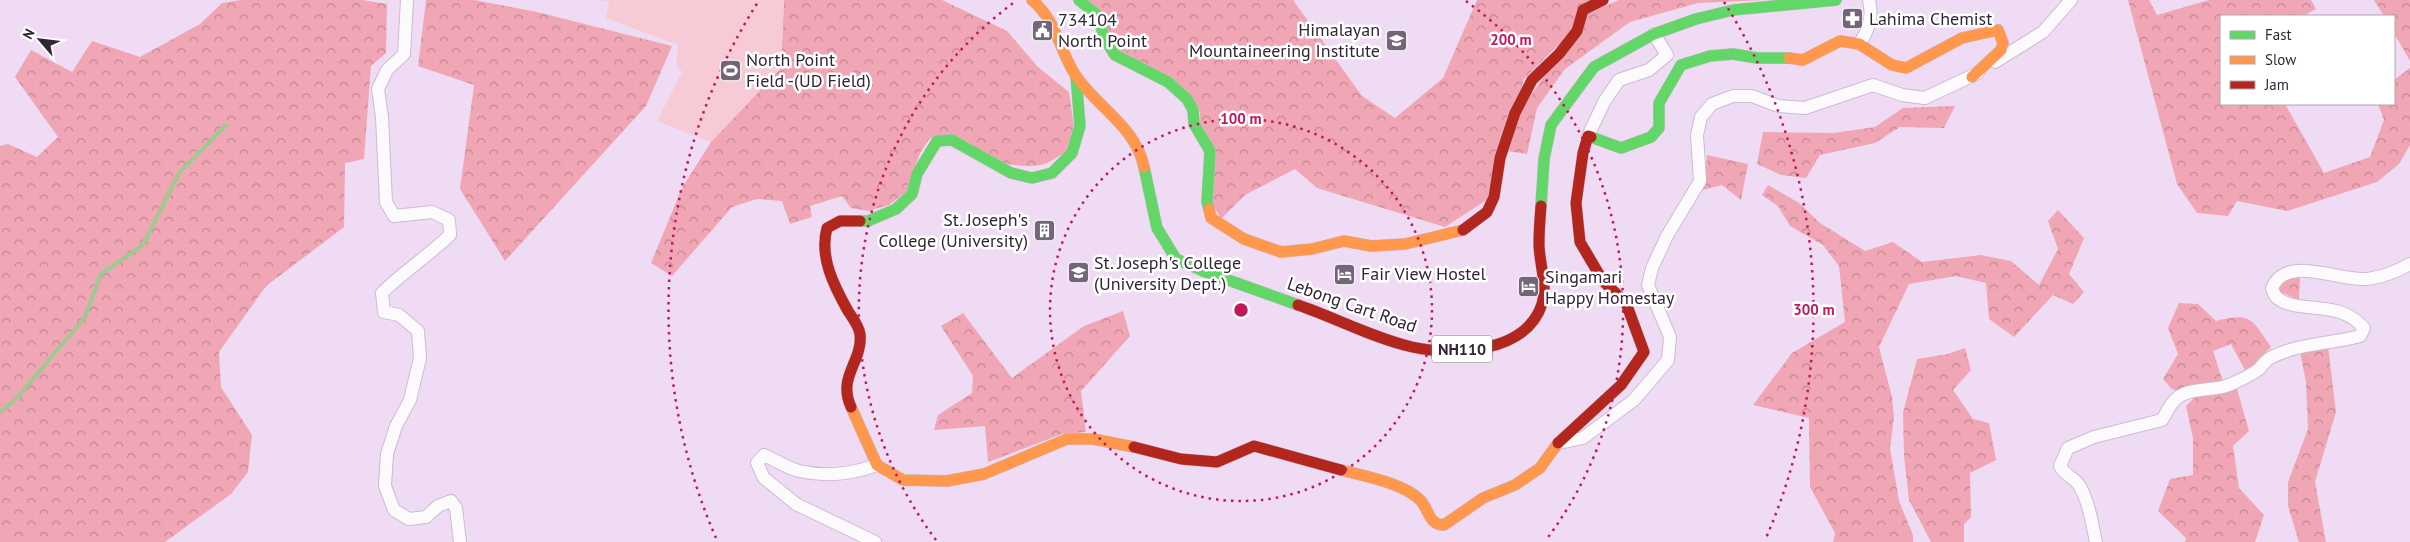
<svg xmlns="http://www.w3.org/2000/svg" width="2410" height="542" viewBox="0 0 2410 542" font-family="'PT Sans',sans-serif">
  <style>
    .forest { fill: url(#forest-crowns) }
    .green { fill: #f6cbd6 }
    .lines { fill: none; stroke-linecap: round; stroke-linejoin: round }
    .stream { stroke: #9eca91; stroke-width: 4 }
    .street-casing { stroke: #cbbccf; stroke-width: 14 }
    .fast-casing { stroke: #cbbccf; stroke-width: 12 }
    .slow-casing { stroke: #cbbccf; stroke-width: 12 }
    .jam-casing { stroke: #cbbccf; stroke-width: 12 }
    .street { stroke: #fdfafd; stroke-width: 12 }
    .fast { stroke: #63d668; stroke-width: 11 }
    .slow { stroke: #ff974d; stroke-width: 11 }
    .jam { stroke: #b3261e; stroke-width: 11 }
    .ring { fill: none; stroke: #c2185b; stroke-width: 2.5; stroke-dasharray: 2.5 5 }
    .labels { text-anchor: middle; stroke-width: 5; stroke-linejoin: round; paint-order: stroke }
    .shield { fill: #fff; stroke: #706672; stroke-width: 1 }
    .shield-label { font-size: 16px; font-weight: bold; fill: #322535 }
    .poi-label { font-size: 18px; fill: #322535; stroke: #fff; text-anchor: start }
    .street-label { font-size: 18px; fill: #322535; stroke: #fff }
    .centre { fill: #c2185b; stroke: #fff; stroke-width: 2.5 }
    .ring-label { font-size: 15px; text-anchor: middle; font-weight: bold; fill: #c2185b; stroke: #fff; stroke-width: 5; stroke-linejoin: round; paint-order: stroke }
  </style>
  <defs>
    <pattern id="forest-crowns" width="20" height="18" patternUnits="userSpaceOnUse" patternTransform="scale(1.25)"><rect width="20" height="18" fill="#f0a6b4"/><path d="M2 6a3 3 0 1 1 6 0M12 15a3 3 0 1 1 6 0" fill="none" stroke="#c38793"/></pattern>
  </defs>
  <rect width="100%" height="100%" fill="#efdcf4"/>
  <path class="forest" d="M241 0H362L387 4 386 53 371 66 364 159 345 163 344 227 266 286 219 352 221 387 252 435 248 472 231 494 165 542H0V146L8 144 37 157 58 137 15 77 31 50 72 72 92 41 140 57 200 24 222 3Z
    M426 0H474L537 12 672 46 646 106 505 261 460 189 474 85 418 66Z
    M784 0H942L1007 31 1038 67 1069 92 1074 126 1067 151C1060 155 1054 160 1047 163 1015 175 961 149 930 138L920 153 906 192 889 205 868 211 851 208 842 196 810 206 812 217 790 224 782 201 757 199 732 207 672 276 651 263 682 188 711 142 781 68Z
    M1086 0H1293L1362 96 1395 118 1443 78 1477 0H1590L1571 32 1524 79 1488 199 1445 227 1317 188 1295 169 1245 195 1221 219 1212 203 1199 124 1200 112 1120 53Z
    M1619 0H1764L1698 3 1630 22 1565 69 1537 108 1527 154 1506 151 1518 114 1587 14Z
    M2128 0H2149L2157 15 2209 0H2311L2316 9 2303 16H2221V104H2285L2324 173 2370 157 2384 120 2378 104H2394V80L2410 68V145L2399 164 2377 182 2287 211 2237 201 2228 216 2197 213 2177 184Z
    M2374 0H2410V61L2394 33V16H2384Z
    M1955 106 1944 128 1900 127 1875 143 1820 155 1806 178 1781 175 1757 164 1763 132 1834 133 1875 127 1903 108Z
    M1707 155 1748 164 1741 200 1722 185 1698 191 1705 179Z
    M1768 185 1799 203 1820 223 1865 251 1893 242 1922 262 1981 255 2011 261 2039 285 2058 249 2048 221 2058 210 2084 238 2069 274 2084 292 2073 304 2053 295 2014 337 1989 319 1986 283 1956 276 1909 284 1879 347 1892 397 1894 418 1890 448 1899 501 1913 535V542H1833L1835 533 1810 487 1809 418 1753 405 1792 353 1845 322 1839 266 1823 245 1790 226 1778 206 1762 195Z
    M2300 277 2299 300 2280 292 2278 284 2288 278Z
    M2179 303 2198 304 2216 321C2251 312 2252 319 2271 347L2246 372 2231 344 2213 351 2223 382 2181 394 2171 388 2163 379 2178 354 2168 328Z
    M1123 311 1130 336 1081 391 1086 432 1062 434 988 462 985 426 934 430 938 415 972 393 973 376 941 326 963 313 1012 378 1084 326Z
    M2328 346 2336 412 2315 482 2326 542H2299L2288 506V482L2308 429 2306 382 2300 352Z
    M1965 348 1971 370 1953 390 1973 419 1989 423 1996 460 1970 473 1971 517 1964 524V542H1931L1909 500 1904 456 1903 413 1917 359 1948 354Z
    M2236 386 2249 431 2233 446 2239 488 2264 515 2255 542H2185L2186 538 2158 511 2170 479 2193 475V438L2186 406 2195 397 2215 395Z"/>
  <path class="green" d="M598 0H784L781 68 711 142 657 121 682 72 676 64 678 45 606 18 609 2Z"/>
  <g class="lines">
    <path class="stream" d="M0 412 16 399 85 317 101 274 143 245 179 173 226 125"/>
    <defs>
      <path id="street" d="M407 0 404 54 387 70 378 89 382 117 386 202 394 216 432 212 449 220 450 235C428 256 403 272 382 293L384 312 399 315 418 331 420 358 410 400 396 426 387 454 385 486 394 510 409 519 426 517 438 506 451 501 456 508 460 542
        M1859 44C1869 30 1873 17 1869 0
        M1995 62 2043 32 2071 0
        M1588 136 1604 102 1619 80 1649 70 1667 55 1654 34
        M1559 443 1583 438 1634 400 1668 360 1670 337 1648 285 1652 268 1667 236 1700 181 1697 135 1701 117 1712 104 1733 96H1752L1778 106 1805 108 1873 85 1902 95 1925 98 1978 73
        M875 542 796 504 764 478 757 463 764 455C775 460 787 468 799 471 825 477 852 474 877 465
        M2096 542C2092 524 2089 501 2079 485 2074 477 2064 475 2060 466L2068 448 2094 437 2162 420C2166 414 2169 406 2174 401 2187 386 2212 392 2229 385 2238 381 2252 375 2259 369 2263 365 2266 360 2270 358 2298 343 2331 344 2360 336L2364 328C2338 298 2299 315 2277 298 2275 296 2273 291 2272 288 2286 254 2338 281 2365 279 2380 278 2398 271 2410 264"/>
      <path id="fast" d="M1079 0 1097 15 1105 39 1115 55 1168 82 1187 99 1193 110 1194 124 1210 151 1207 202 1209 209
        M1591 137 1621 148 1651 137 1659 128V103L1681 65 1710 56 1733 54 1757 58H1789
        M1144 167 1157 228 1176 259 1203 271 1298 305
        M1541 206 1544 159 1551 125 1594 67 1654 34 1696 19 1733 10 1836 0
        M860 221H868L896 209 912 194 917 174 937 141 952 140 1011 173 1032 178 1052 173 1072 153 1080 126 1076 76"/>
      <path id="slow" d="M1032 0C1057 21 1059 50 1076 76 1098 108 1136 127 1144 167
        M1789 58 1803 60 1840 41 1859 44 1892 65 1906 68 1962 38 1998 30 2003 43 2001 50 1972 77
        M1209 209 1211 218 1244 239 1281 252 1312 249 1344 241 1371 246 1405 244 1463 230
        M851 407 877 465 903 480 947 481 984 474 1067 439H1093L1134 447
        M1341 470C1363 476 1405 483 1421 501 1429 510 1429 525 1444 525L1483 498 1515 485 1540 468 1558 443"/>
      <path id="jam" d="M1463 230 1487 212 1494 197 1500 158 1515 113 1532 80 1559 54 1577 31 1583 10 1603 0
        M1298 305C1336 318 1373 338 1412 347 1454 356 1526 353 1542 304 1548 285 1539 263 1539 244 1539 231 1540 218 1541 206
        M851 407C837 376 863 362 860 334 859 326 852 317 848 311 834 286 819 257 827 228L840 221H860
        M1558 443 1621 385 1644 352 1626 303 1603 281 1580 242 1576 203 1583 153 1588 136 1591 137
        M1134 447 1181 459 1217 462 1254 446 1341 470"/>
    </defs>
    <use href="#street" class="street-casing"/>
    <use href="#fast" class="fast-casing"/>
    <use href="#slow" class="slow-casing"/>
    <use href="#jam" class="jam-casing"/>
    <use href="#street" class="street"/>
    <use href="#fast" class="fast"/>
    <use href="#slow" class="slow"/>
    <use href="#jam" class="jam"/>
  </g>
  <g class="ring">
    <circle cx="1241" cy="310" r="191"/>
    <path d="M936 540A382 382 0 0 1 1016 1M1466 1A382 382 0 0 1 1546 540"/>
    <path d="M716 538A573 573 0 0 1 758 2M1724 2A573 573 0 0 1 1766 538"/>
  </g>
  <defs>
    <symbol id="pharmacy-square" viewBox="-11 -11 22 22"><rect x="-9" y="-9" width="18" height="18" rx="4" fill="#746578" stroke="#fff"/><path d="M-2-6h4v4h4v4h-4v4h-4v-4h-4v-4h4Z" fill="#fff"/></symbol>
    <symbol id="civic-square" viewBox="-11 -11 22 22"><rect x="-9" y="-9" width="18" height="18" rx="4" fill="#746578" stroke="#fff"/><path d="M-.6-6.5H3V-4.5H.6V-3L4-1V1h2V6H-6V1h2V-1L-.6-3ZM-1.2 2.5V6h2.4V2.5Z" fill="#fff"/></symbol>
    <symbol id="university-square" viewBox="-11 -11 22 22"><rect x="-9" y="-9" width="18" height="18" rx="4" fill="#746578" stroke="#fff"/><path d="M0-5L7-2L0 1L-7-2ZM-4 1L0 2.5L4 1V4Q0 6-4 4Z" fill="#fff"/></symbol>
    <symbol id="stadium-square" viewBox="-11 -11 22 22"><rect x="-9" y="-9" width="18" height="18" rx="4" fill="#746578" stroke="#fff"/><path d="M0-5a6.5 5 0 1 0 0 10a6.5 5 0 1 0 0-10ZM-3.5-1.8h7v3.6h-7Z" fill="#fff"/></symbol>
    <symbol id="building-square" viewBox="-11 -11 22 22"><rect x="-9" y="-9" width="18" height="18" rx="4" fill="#746578" stroke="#fff"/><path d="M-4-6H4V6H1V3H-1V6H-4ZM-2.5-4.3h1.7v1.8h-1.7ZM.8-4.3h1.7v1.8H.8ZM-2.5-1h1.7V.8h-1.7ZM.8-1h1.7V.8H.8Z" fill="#fff"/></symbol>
    <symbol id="hotel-square" viewBox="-11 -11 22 22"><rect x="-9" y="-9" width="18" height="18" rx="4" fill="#746578" stroke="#fff"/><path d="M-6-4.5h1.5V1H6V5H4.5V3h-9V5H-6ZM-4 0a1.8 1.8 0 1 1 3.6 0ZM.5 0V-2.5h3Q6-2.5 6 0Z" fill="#fff"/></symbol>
  </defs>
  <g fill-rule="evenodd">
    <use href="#pharmacy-square" x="1840" y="6" width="25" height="25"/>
    <use href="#civic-square" x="1030" y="18" width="25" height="25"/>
    <use href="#university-square" x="1384" y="28" width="25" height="25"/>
    <use href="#stadium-square" x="718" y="58" width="25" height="25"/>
    <use href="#building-square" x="1032" y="218" width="25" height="25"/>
    <use href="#university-square" x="1066" y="260" width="25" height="25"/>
    <use href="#hotel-square" x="1332" y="262" width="25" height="25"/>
    <use href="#hotel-square" x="1516" y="274" width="25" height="25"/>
  </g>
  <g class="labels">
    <rect class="shield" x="1432" y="335.5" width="60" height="27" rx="4"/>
    <g class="shield-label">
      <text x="1462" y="355">NH110</text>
    </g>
    <g class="poi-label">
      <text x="1869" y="25">Lahima Chemist</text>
      <text x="1058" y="26">734104<tspan x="1058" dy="21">North Point</tspan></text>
      <text x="1380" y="36" text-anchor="end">Himalayan<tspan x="1380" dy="21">Mountaineering Institute</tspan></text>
      <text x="746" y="66">North Point<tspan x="746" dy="21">Field -(UD Field)</tspan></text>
      <text x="1028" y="226" text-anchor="end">St. Joseph's<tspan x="1028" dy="21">College (University)</tspan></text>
      <text x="1094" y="269">St. Joseph's College<tspan x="1094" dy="21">(University Dept.)</tspan></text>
      <text x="1361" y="280">Fair View Hostel</text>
      <text x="1545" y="283">Singamari<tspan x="1545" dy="21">Happy Homestay</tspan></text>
    </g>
    <g class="street-label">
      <text transform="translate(1352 305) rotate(19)" y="6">Lebong Cart Road</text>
    </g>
  </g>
  <circle cx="1241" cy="310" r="8" class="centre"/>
  <g class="ring-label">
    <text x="1511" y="45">200 m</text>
    <text x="1241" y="124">100 m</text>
    <text x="1814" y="315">300 m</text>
  </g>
  <rect x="2220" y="15" width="175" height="90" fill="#ffffff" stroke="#ada8ae"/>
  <rect x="2230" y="31" width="25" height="8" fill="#63d668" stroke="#ada8ae"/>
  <text x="2265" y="40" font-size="15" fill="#322535">Fast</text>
  <rect x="2230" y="56" width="25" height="8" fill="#ff974d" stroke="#ada8ae"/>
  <text x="2265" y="65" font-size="15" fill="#322535">Slow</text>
  <rect x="2230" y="81" width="25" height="8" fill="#b3261e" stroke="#ada8ae"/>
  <text x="2265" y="90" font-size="15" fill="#322535">Jam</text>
  <g transform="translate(40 40) rotate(298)" stroke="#ffffff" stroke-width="4" paint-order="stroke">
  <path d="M0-4L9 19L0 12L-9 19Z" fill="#322535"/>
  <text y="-8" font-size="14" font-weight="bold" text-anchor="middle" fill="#322535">N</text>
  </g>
</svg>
